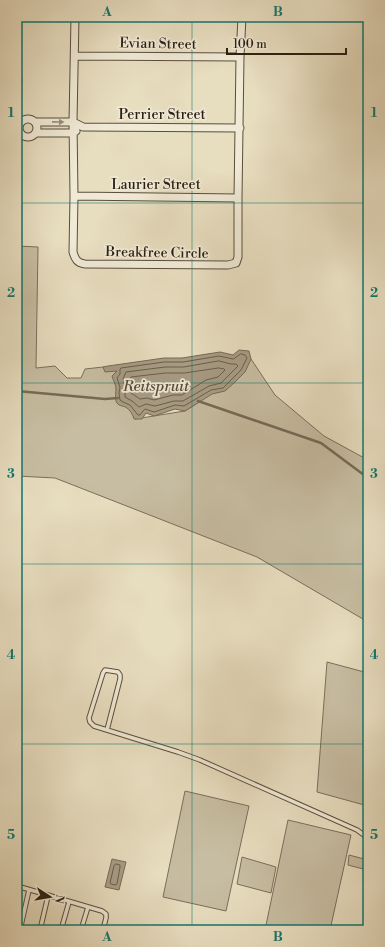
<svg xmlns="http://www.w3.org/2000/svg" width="385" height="947" viewBox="0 0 385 947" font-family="'Libre Bodoni',serif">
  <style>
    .green { fill: #c7bda2; stroke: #7a6e5a }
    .water { fill: #a79c84; stroke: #766a56 }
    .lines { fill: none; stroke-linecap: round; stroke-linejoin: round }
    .shore { stroke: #6a5e4b; stroke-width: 1 }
    .stream { stroke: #766a56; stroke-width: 2.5 }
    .lane-casing { stroke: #5b4e3d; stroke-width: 5.5 }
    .street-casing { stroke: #5b4e3d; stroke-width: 9 }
    .lane { stroke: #efe9d5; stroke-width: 3.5 }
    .street { stroke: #efe9d5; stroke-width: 7 }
    .oneway { fill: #978e7d }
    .grid { fill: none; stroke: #0f766e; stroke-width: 1; stroke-opacity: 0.55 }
    .labels { text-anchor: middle; stroke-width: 3.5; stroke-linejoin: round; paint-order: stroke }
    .street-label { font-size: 14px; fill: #2c1f12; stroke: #efe9d5 }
    .water-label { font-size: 15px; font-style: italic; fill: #574b3a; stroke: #efe9d5 }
    .neatline { fill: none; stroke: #0f766e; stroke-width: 1.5 }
    .grid-label { font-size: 13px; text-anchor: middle; font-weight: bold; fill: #0f766e }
  </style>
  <rect width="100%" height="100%" fill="#e7ddbf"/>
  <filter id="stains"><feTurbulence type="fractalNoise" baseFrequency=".005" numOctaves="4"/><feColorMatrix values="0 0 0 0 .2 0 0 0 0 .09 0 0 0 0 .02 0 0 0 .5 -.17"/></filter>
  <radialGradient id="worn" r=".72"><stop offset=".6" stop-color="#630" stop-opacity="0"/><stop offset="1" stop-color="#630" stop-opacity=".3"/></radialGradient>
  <path class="green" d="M17 246 38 247 36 368 55 366 67 378H81L85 369 103 367 118 371 135 419 185 411 196 404 251 359 275 395 324 436 368 460V622L257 557 55 478 17 476Z
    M327 662 368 673V806L317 792Z
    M185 791 249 806 226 911 163 897Z
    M288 820 351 835 330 930H265Z
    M349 855 368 860 367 870 348 865Z
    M242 857 276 867 271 893 237 884Z"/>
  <path class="water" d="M239 350 249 351 251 359 245 372 235 382 225 391 212 394 185 411 175 409 154 416 146 413 142 419H134C133 415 130 410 127 408 123 405 118 407 116 401 115 397 116 392 116 388 116 385 113 380 112 376L117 371 105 372 103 367 108 366 164 358H182L220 352 233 355Z
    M112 859 126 862 119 890 105 887Z"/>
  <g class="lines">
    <path class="shore" d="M241 354 245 355 247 358 241 370 223 388 211 390 184 406 175 405 154 412 145 409 143 411 140 415H138L130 405 123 402 120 400 119 393 120 387 117 378 120 374V369L121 368 164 362H183L219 356 233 359Z
      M219 361 231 364H236L238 366 221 383 209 386 183 401H174L155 406 146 404 139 407 132 401 125 397V386L123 379 126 372 165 367H183Z
      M219 368 224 369 225 370 218 377 206 380 182 395H173L154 400 147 398 140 399 131 393V385L130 379 131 377 165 373H184Z
      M116 864 120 865V867L117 884 115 885 111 884 110 883 114 866Z"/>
    <path class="stream" d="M17 391 105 399 118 398
      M198 401 321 443 368 478"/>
    <defs>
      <path id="lane" d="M107 730 120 679V675L118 672 105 670 103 673 89 718 90 722 94 726 178 752 200 760 357 830 368 838
        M17 886 102 911 106 914V918L103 930
        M20 930 29 890
        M40 930 48 896
        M61 930 69 902
        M81 930 88 907"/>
      <path id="street" d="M75 17 73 122 74 196 73 252C75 259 77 263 85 264L228 265 236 263 238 257V198L240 57 242 17
        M17 19H20
        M75 56 240 57
        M17 81 18 80
        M19 128a9 9 0 1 1 18 0a9 9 0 1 1-18 0Z
        M36 122H73L83 127 240 128
        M36 133H73L76 131
        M74 196 238 198"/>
    </defs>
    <use href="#lane" class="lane-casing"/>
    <use href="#street" class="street-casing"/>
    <use href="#lane" class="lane"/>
    <use href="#street" class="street"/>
  </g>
  <defs><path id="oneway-solid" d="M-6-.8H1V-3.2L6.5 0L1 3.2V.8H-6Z"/></defs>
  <use class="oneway" href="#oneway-solid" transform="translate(58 122) rotate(1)"/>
  <path class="grid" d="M192 17V930M17 203H368M17 383H368M17 564H368M17 744H368"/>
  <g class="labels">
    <g class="street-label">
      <text transform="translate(158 43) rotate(1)" y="5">Evian Street</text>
      <text x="162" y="119">Perrier Street</text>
      <text x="156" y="189">Laurier Street</text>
      <text transform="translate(157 252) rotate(1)" y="5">Breakfree Circle</text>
    </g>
    <g class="water-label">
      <text x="156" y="391">Reitspruit</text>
    </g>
  </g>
  <rect width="385" height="947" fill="none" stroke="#e7ddbf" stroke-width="44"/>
  <g transform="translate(50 897) rotate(102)" stroke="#efe9d5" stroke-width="3" paint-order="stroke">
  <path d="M0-3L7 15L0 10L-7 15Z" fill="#2c1f12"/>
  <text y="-6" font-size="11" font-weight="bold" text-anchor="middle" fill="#2c1f12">N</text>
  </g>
  <path d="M227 48v6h119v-6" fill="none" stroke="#2c1f12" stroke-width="2"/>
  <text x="233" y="48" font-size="12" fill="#2c1f12" stroke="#efe9d5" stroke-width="3" paint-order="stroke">100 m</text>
  <rect x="22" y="22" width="341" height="903" class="neatline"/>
  <g class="grid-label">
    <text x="107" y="16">A</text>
    <text x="278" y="16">B</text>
    <text x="11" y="117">1</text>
    <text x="374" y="117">1</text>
    <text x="11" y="297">2</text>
    <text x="374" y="297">2</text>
    <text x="11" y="478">3</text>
    <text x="374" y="478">3</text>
    <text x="11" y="659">4</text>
    <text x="374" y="659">4</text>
    <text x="11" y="839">5</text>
    <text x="374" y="839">5</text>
    <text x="107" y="941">A</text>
    <text x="278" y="941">B</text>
  </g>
  <rect width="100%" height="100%" filter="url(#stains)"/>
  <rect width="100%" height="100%" fill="url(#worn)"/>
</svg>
